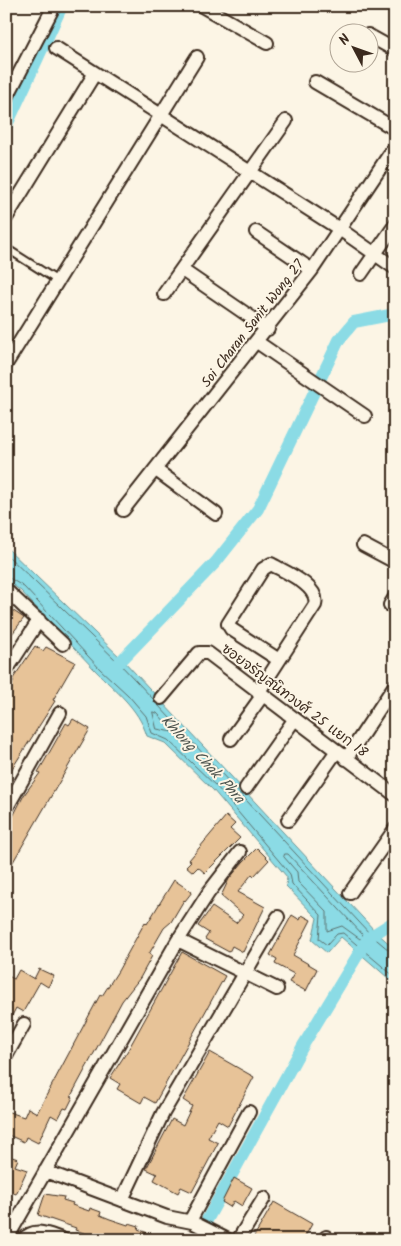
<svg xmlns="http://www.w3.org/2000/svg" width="401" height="1246" viewBox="0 0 401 1246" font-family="Kalam,'Playpen Sans Thai',sans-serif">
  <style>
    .water { fill: #8bdbe5; stroke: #6b9495 }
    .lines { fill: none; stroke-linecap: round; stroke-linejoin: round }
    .shore { stroke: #5b716e; stroke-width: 1 }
    .canal { stroke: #8bdbe5; stroke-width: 12 }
    .building { fill: #e7c398; stroke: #3b2a1e }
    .lane-casing { stroke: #3b2a1e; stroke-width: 10 }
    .street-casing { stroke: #3b2a1e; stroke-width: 16 }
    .lane { stroke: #fcf5e5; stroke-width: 6 }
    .street { stroke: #fcf5e5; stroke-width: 12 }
    .labels { text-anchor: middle; stroke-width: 4; stroke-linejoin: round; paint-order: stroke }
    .street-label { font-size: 14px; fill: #3b2a1e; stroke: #fcf5e5 }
    .water-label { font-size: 15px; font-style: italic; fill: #4f5650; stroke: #fcf5e5 }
  </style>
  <rect width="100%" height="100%" fill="#fcf5e5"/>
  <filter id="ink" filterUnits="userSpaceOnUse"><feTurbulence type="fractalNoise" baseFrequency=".02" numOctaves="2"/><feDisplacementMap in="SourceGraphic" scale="10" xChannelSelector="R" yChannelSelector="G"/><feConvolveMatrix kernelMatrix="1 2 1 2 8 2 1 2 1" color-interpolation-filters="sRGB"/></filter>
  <g filter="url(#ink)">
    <path class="water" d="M6 547 123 660 375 931 395 949V984L341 937 327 953 312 940 317 918 286 886 287 877 213 790 165 743 147 736C138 707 115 691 95 670 70 644 45 617 21 591L6 580Z"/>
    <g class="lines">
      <path class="shore" d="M6 554 119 663 154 700
        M6 576 24 587 100 669 128 695 146 716 152 733 168 740 217 787 290 874 292 884 321 915 319 939 327 945 337 934 343 933 395 977
        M158 705 371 935 390 951 395 952
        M153 712 157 713 172 729V732L157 729Z
        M285 854H288L363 935V938L360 939 342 926 327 931V912L298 882 297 872 284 857Z"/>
      <path class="canal" d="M6 127 62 6
        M116 666 216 562 258 509 339 340 354 322 395 314
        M196 1240 304 1044 368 938 395 921"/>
    </g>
    <path class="building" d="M6 606 24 618 6 642Z
      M35 646 43 651 46 647 75 662 53 700 55 701 6 778V694L14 681 12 680Z
      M73 719 90 729 6 874V830L24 795 40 773 38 772 44 762 66 723 69 725Z
      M226 816 235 824 230 829 240 838 205 873 198 867 193 872 186 866 191 861 189 860Z
      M257 848 269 860 254 876 252 874 238 892 265 907 243 952 232 946 229 952 205 939 209 933 198 926 212 907 236 923 243 915 221 896 229 879 243 862Z
      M174 880 192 892 185 901 184 900 171 922 164 928 149 954 152 956 140 978 122 1001 71 1096 73 1097 67 1109 64 1108 58 1119 51 1115 38 1143 26 1137 24 1142 6 1134V1111L24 1117 28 1108 37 1113 100 995 102 996 118 971 145 922 147 924Z
      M292 915 300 920 302 915 311 920 293 955 317 969 306 991 289 982 294 974 275 964 277 959 270 955Z
      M182 952 225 976 155 1103 144 1097 141 1103 117 1089 120 1084 110 1078 128 1050Z
      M39 969 54 976 48 987 40 982 23 1012 16 1008 6 1027V975L14 979 19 970 34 979Z
      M210 1052 254 1077 228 1126 218 1120 208 1138 218 1143 192 1192 181 1187 178 1193 154 1180 157 1174 146 1169 172 1119 183 1125 192 1106 183 1100Z
      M6 1155 18 1159 15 1166 27 1170 16 1194 6 1190Z
      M234 1178 252 1188 242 1206 234 1201 230 1207 222 1202Z
      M45 1194 64 1197 63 1200 73 1203 72 1205 89 1211 90 1208 101 1212 100 1215 110 1219 128 1225 129 1223 139 1226 138 1229 164 1240H105L75 1230 76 1228 38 1215Z
      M274 1202 312 1224 303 1240H252Z"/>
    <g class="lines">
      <defs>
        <path id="lane" d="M6 248 58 281"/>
        <path id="street" d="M202 6 267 43
          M368 35 395 50
          M56 48 341 230 395 268
          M315 82 395 129
          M6 99 54 6
          M6 218 95 73
          M256 232 312 270
          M182 270 268 329
          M361 274 395 225
          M164 294 286 121
          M257 342 365 416
          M6 364 197 57
          M156 470 216 514
          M123 510 312 270 395 146
          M363 545 395 562
          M6 590 63 644
          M390 605 395 597
          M6 671 39 620
          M258 693 315 605C320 586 285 572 271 564L263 569 228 624 231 629 279 660
          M161 698 199 653H208L395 795
          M231 739 262 696
          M346 759 395 685
          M246 788 294 720
          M6 809 60 713
          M288 820 336 752
          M350 893 395 829
          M178 940 277 989
          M6 1056 24 1024
          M45 1171 167 1217 192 1222 228 1240
          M122 1200 163 1113 278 917
          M190 1221 249 1112
          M6 1240 178 940 209 892 240 852
          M23 1240C35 1226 49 1235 64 1240
          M238 1240 264 1198
          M324 1240 326 1237"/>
      </defs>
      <use href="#lane" class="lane-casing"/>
      <use href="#street" class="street-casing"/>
      <use href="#lane" class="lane"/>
      <use href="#street" class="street"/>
    </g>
  </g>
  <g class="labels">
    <g class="street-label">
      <text transform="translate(252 323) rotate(-52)" y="5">Soi Charan Sanit Wong 27</text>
      <text transform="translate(295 700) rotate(37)" y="5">ซอยจรัญสนิทวงศ์ 25 แยก 18</text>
    </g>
    <g class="water-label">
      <text transform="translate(203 759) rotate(47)" y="5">Khlong Chak Phra</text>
    </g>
  </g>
  <rect width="401" height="1246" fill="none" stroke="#fcf5e5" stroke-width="25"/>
  <rect x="12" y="12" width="376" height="1221" fill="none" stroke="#3b2a1e" stroke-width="2" filter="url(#ink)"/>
  <g transform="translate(354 48) rotate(311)"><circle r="24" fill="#fcf5e5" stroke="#afa495"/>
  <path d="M0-4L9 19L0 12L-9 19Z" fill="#3b2a1e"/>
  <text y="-8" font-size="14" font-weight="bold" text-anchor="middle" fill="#3b2a1e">N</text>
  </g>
</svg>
